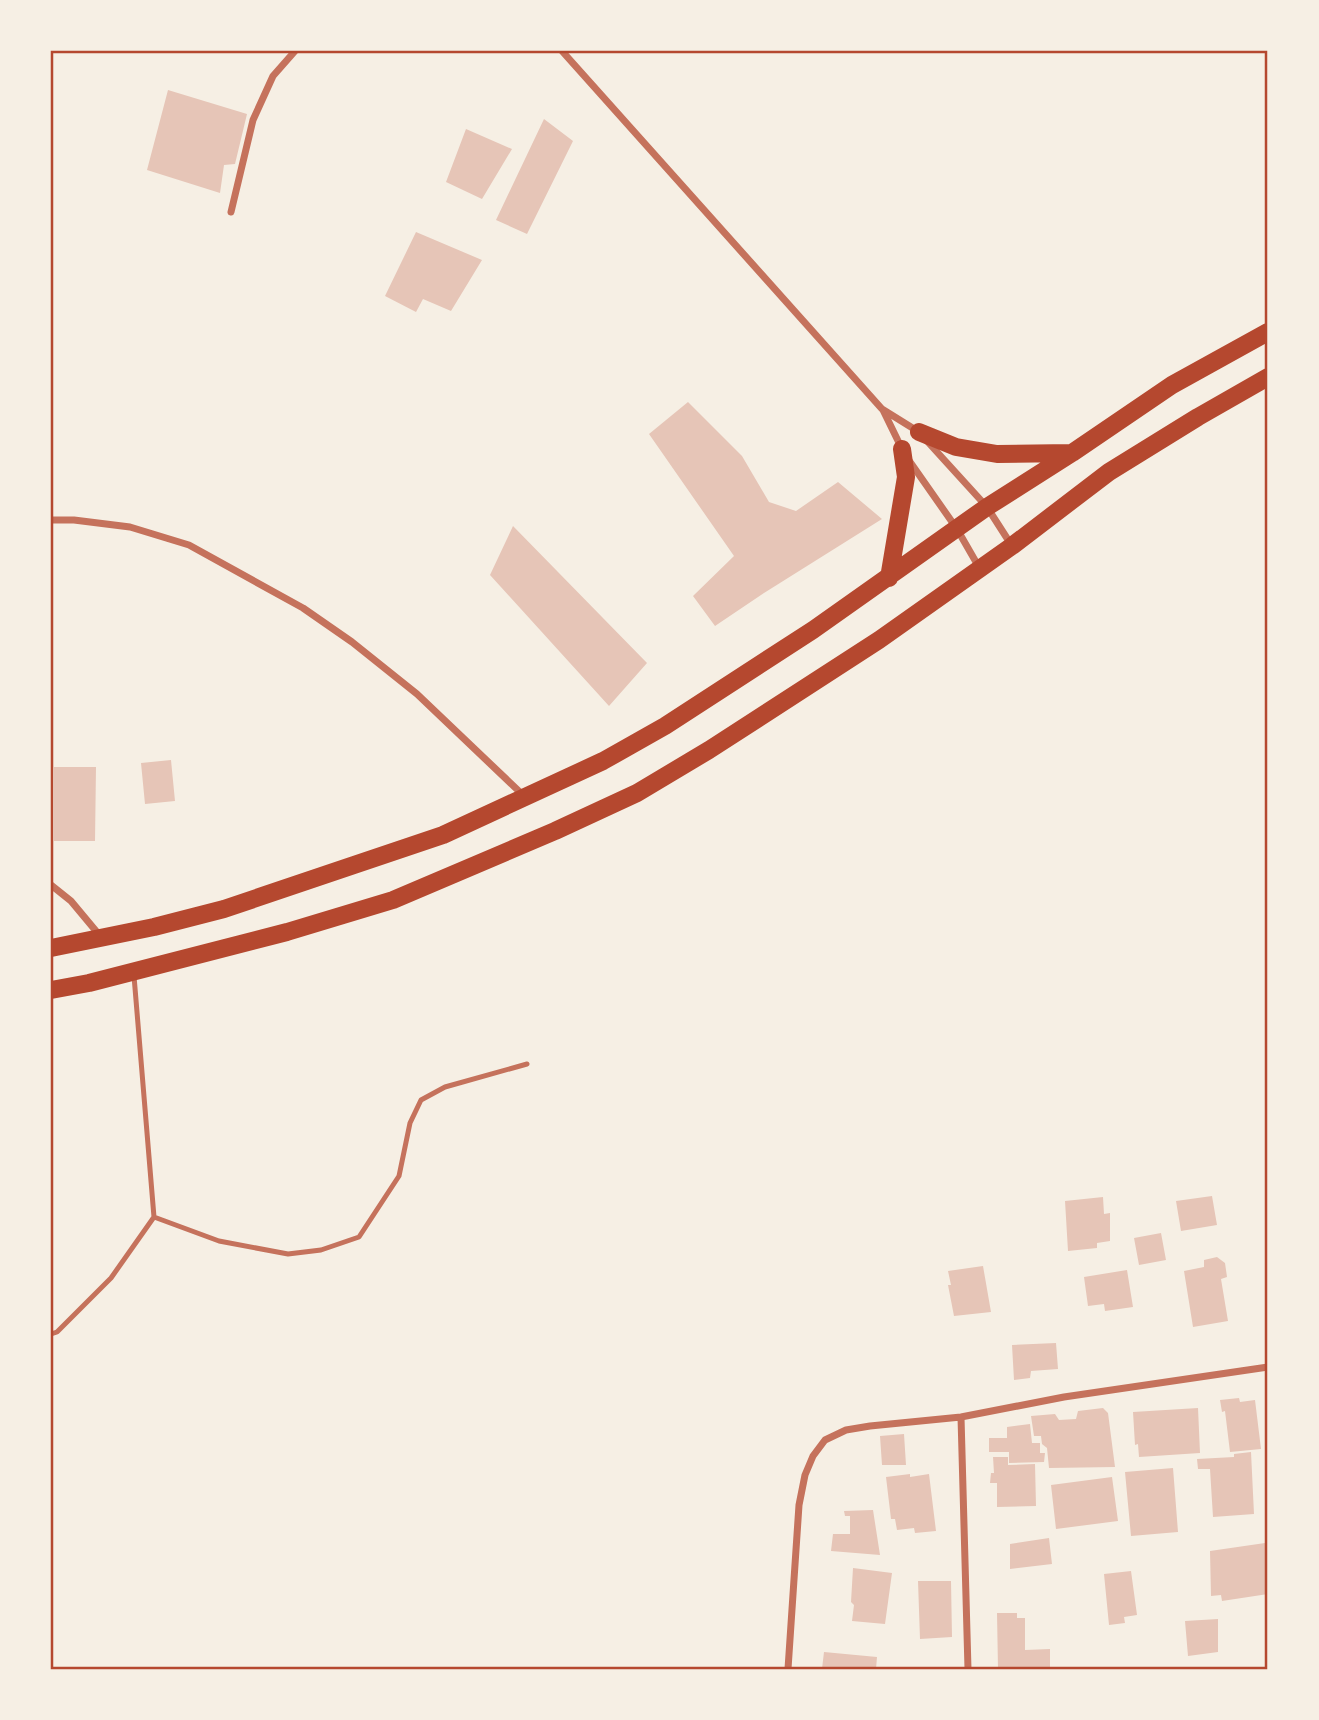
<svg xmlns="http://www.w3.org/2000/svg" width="1319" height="1720" viewBox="0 0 1319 1720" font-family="Figtree,sans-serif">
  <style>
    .building { fill: #e6c5b7 }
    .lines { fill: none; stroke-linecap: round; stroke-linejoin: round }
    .service { stroke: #c5725c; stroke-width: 5 }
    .minor { stroke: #c5725c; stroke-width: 7 }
    .primary { stroke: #b5482f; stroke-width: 18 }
    .neatline { fill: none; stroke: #b5482f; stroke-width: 2.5 }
  </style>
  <rect width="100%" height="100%" fill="#f6efe4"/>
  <path class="building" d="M168 90 247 114 235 164 224 165 220 193 147 170Z
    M544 119 573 141 527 234 496 220Z
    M466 129 512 149 482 199 446 182Z
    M416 232 482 260 451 311 423 299 416 312 385 296Z
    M688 402 742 456 769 502 796 511 838 482 882 519 761 595 715 626 693 596 734 556 649 434Z
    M513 526 647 663 609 706 490 575Z
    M171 760 175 801 145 804 141 763Z
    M54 767H96L95 841H54Z
    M1212 1196 1217 1225 1181 1231 1176 1201Z
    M1103 1197 1104 1214 1110 1213V1241L1097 1243V1248L1068 1251 1065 1201Z
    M1161 1233 1166 1260 1139 1265 1134 1238Z
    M1217 1257 1225 1263 1227 1277 1221 1279 1228 1321 1193 1327 1184 1271 1204 1267V1260Z
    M983 1266 991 1312 954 1316 948 1285H951L948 1271Z
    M1127 1270 1133 1307 1105 1311 1104 1304 1088 1306 1084 1277Z
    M1056 1343 1058 1369 1031 1371 1030 1378 1014 1380 1012 1345Z
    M1239 1398 1240 1402 1255 1400 1261 1449 1230 1452 1225 1411 1222 1412 1220 1400Z
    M1103 1408 1108 1413 1115 1467 1049 1468 1047 1448 1042 1444 1041 1436H1034L1031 1416 1055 1414 1059 1420 1076 1419 1078 1411Z
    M1198 1408 1200 1453 1139 1457 1138 1444 1135 1445 1133 1412Z
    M1030 1424 1032 1443H1040V1453H1045L1044 1462 1009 1463V1452H989V1438H1007V1427Z
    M904 1434 906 1465H882L880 1436Z
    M1251 1452 1254 1514 1213 1517 1210 1469H1198L1197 1459 1234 1457V1454Z
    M993 1457H1008V1465L1035 1464 1036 1506 997 1507V1483H990L991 1473H994Z
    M1173 1468 1178 1532 1131 1536 1125 1472Z
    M910 1474V1477L929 1474 936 1531 915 1533 914 1528 897 1530 895 1519H891L886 1477Z
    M1112 1477 1118 1521 1056 1529 1051 1485Z
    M873 1510 880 1555 831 1551 833 1534H850V1516H845L844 1511Z
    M1049 1538 1052 1564 1010 1569V1544Z
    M1265 1543 1266 1548 1268 1547V1594L1222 1601 1221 1595 1211 1596 1210 1551Z
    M853 1568 892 1573 885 1624 852 1621 854 1605 851 1602Z
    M1131 1571 1137 1615 1124 1617 1125 1623 1109 1625 1104 1574Z
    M918 1581H951L952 1637 920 1639Z
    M997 1613H1017V1618H1025V1650L1050 1649V1669H998Z
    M1218 1619V1652L1188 1656 1185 1621Z
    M824 1652 877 1657 876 1669H822Z"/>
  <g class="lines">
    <path class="service" d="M154 1217 219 1241 288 1254 321 1250 359 1237 399 1176 410 1123 421 1100 445 1087 527 1064
      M51 1334 57 1332 111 1278 154 1217 134 976"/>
    <path class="minor" d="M562 51 882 409 919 432
      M231 212 253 120 273 76 295 51
      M883 410 902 449
      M927 441 987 507 1012 546
      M908 459 957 529 980 569
      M51 520H74L130 527 189 545 303 608 352 642 417 694 524 796
      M51 885 71 901 101 937
      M961 1417 968 1669
      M788 1669 799 1505 805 1475 813 1456 825 1440 846 1430 870 1426 961 1417 1064 1397 1268 1367"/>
    <path class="primary" d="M919 432 956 447 997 454 1072 453
      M889 578 906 477 902 449
      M51 948 154 927 224 909 354 865 443 835 603 761 665 726 813 630 987 507 1072 453 1172 385 1268 332
      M51 990 89 983 287 932 393 900 555 831 637 793 709 750 879 640 1012 546 1109 472 1198 417 1268 377"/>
  </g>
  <rect width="1319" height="1720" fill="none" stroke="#f6efe4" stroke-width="105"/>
  <rect x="52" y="52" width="1214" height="1616" class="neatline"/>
</svg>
